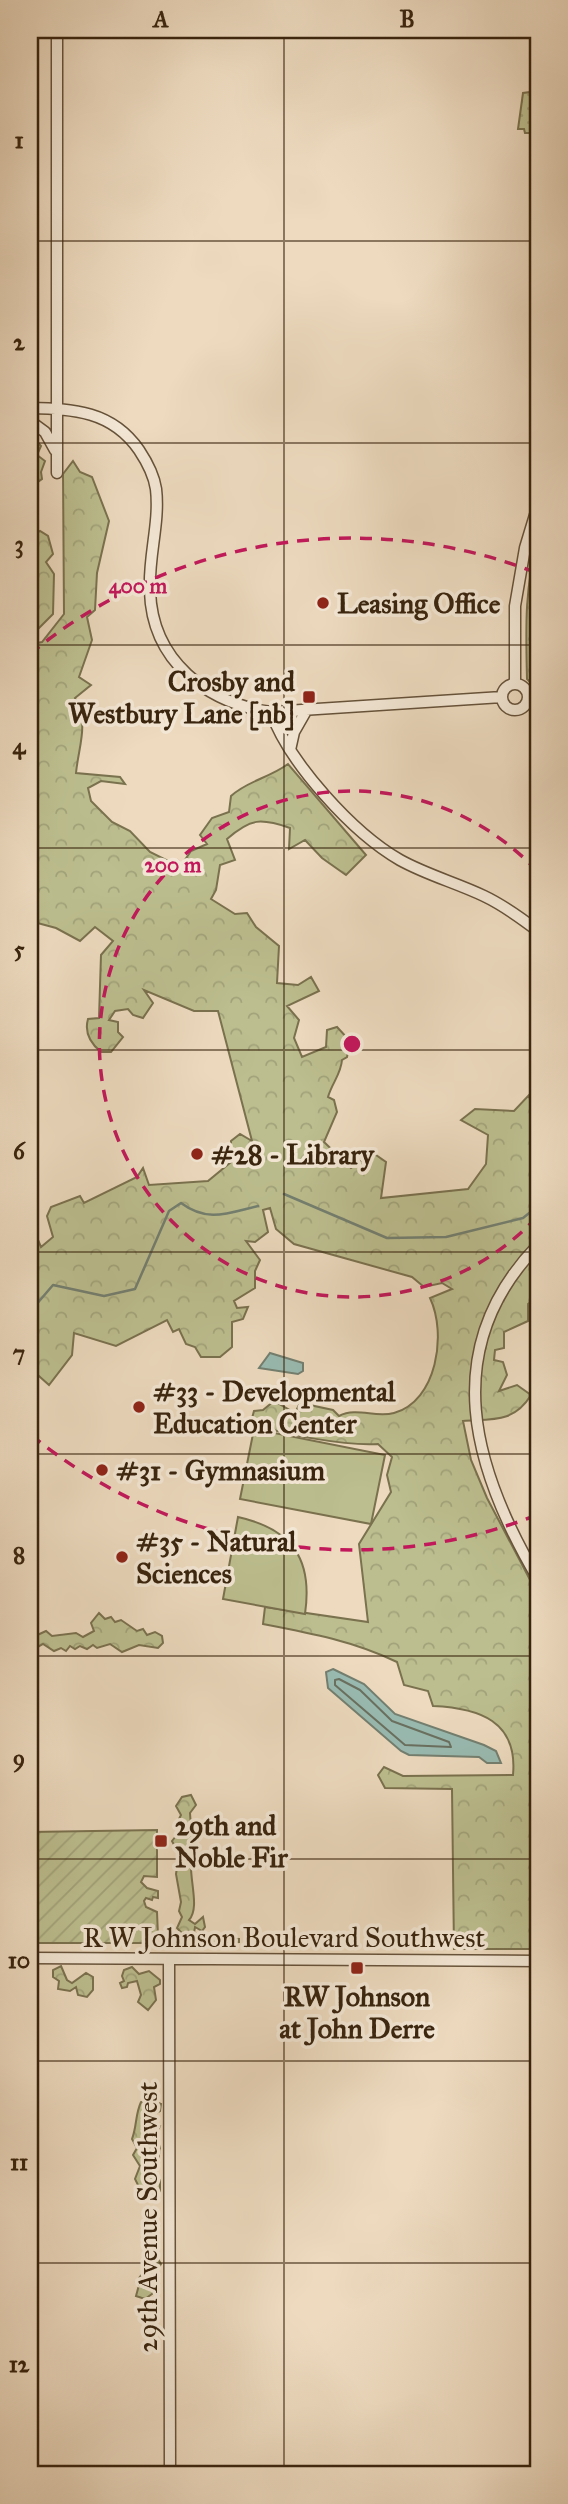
<svg xmlns="http://www.w3.org/2000/svg" width="568" height="2504" viewBox="0 0 568 2504" font-family="'IM FELL Great Primer',serif">
  <style>
    .grass { fill: url(#grass-dots); stroke: #7a714e; stroke-width: 2 }
    .forest { fill: url(#forest-crowns); stroke: #7a714e; stroke-width: 2 }
    .garden { fill: url(#garden-furrows); stroke: #7a714e; stroke-width: 2 }
    .pitch { fill: #bcbe8f; stroke: #7a714e; stroke-width: 2 }
    .water { fill: #99bbb2; stroke: #737f70; stroke-width: 2 }
    .lines { fill: none; stroke-linecap: round; stroke-linejoin: round }
    .shore { stroke: #697060; stroke-width: 2 }
    .stream { stroke: #737f70; stroke-width: 2.5 }
    .tertiary-casing { stroke: #66523a; stroke-width: 13 }
    .tertiary { stroke: #f3e7d5; stroke-width: 10 }
    .grid { fill: none; stroke: #39240e; stroke-width: 2; stroke-opacity: 0.55 }
    .ring { fill: none; stroke: #c2185b; stroke-width: 3.5; stroke-dasharray: 12 9 }
    .poi-dot { fill: #8f2418; stroke: #f3e7d5; stroke-width: 2.5 }
    .labels { text-anchor: middle; stroke-width: 7; stroke-linejoin: round; paint-order: stroke }
    .poi-label { font-size: 28px; font-weight: bold; fill: #39240e; stroke: #f3e7d5; text-anchor: start }
    .street-label { font-size: 28px; fill: #39240e; stroke: #f3e7d5 }
    .centre { fill: #c2185b; stroke: #f3e7d5; stroke-width: 3.5 }
    .ring-label { font-size: 21px; text-anchor: middle; font-weight: bold; fill: #c2185b; stroke: #f3e7d5; stroke-width: 7; stroke-linejoin: round; paint-order: stroke }
    .neatline { fill: none; stroke: #39240e; stroke-width: 2.5 }
    .grid-label { font-size: 23px; text-anchor: middle; font-weight: bold; fill: #39240e }
  </style>
  <defs>
    <pattern id="grass-dots" width="8" height="8" patternUnits="userSpaceOnUse" patternTransform="scale(1.75)"><rect width="8" height="8" fill="#bcbe8f"/><path d="M2 2h.1M6 6h.1" fill="none" stroke="#a2a37a" stroke-width="1.8" stroke-linecap="round"/></pattern>
    <pattern id="forest-crowns" width="20" height="18" patternUnits="userSpaceOnUse" patternTransform="scale(1.75)"><rect width="20" height="18" fill="#bcbe8f"/><path d="M2 6a3 3 0 1 1 6 0M12 15a3 3 0 1 1 6 0" fill="none" stroke="#a2a37a"/></pattern>
    <pattern id="garden-furrows" width="10" height="10" patternUnits="userSpaceOnUse" patternTransform="scale(1.75)"><rect width="10" height="10" fill="#bcbe8f"/><path d="M-1 1l2-2M0 10L10 0M9 11l2-2" fill="none" stroke="#a2a37a"/></pattern>
  </defs>
  <rect width="100%" height="100%" fill="#eddabf"/>
  <filter id="stains"><feTurbulence type="fractalNoise" baseFrequency=".00286" numOctaves="4"/><feColorMatrix values="0 0 0 0 .2 0 0 0 0 .09 0 0 0 0 .02 0 0 0 .5 -.17"/></filter>
  <radialGradient id="worn" r=".72"><stop offset=".6" stop-color="#630" stop-opacity="0"/><stop offset="1" stop-color="#630" stop-opacity=".3"/></radialGradient>
  <path class="grass" d="M538 91V109L533 108 538 116V133H525L524 129H518L523 93Z"/>
  <path class="forest" d="M30 434 41 446 37 455 45 461 41 472 42 479 31 487 30 494Z
    M73 461 80 472 92 477 109 521 97 573 95 610 87 617 92 640 79 677 91 685 75 698C89 727 79 743 76 773L120 777 125 784 101 781 88 788 91 801 112 822 130 831 150 852 180 867 191 851 207 844 200 835 212 818 229 812 231 796C247 781 269 778 288 764L366 855 346 875 322 858 305 840 289 849 290 828C261 818 251 818 227 839L235 860 220 865 216 890 211 899 235 914 247 913 256 927 279 946 277 983 298 985 311 977 319 991 287 1006 299 1020 294 1038 302 1057 326 1047 327 1030 337 1027 350 1041 347 1057 342 1060C341 1074 332 1083 328 1097L334 1100 337 1112 324 1142 351 1168 373 1153 386 1162 381 1198 468 1189 486 1164 488 1135 461 1120 475 1109 514 1111 529 1095 538 1136V1296L528 1304V1321L504 1332V1348L495 1350 494 1360 503 1362 507 1375 499 1391 517 1385 531 1395C514 1423 492 1419 463 1421L471 1460 487 1498 538 1595V1949H454L452 1789 385 1788 378 1775 384 1767 403 1776 513 1775C518 1721 479 1708 433 1706L428 1691 404 1685 397 1662C353 1641 310 1633 263 1624L265 1607 368 1622 359 1544 391 1492 387 1475 392 1457 378 1444C349 1446 279 1435 251 1422L254 1411 263 1410 274 1401 295 1413 300 1403 333 1410 339 1416C357 1407 375 1418 394 1413 437 1401 447 1334 430 1298L452 1289 442 1283 424 1287 412 1277 294 1244 276 1229 270 1208 263 1210 268 1232 255 1242 246 1241 260 1260 255 1271V1288L234 1301 237 1308 248 1307 243 1319 232 1322V1347L220 1357H201L195 1347 186 1344 179 1329 173 1332 167 1320 116 1346 74 1333 72 1355 49 1385 30 1368V1221L41 1247 53 1237 47 1216 51 1207 80 1196 84 1203 137 1177 143 1168 149 1185 208 1181 231 1162V1141L240 1134 252 1141 218 1011H194L144 990 153 1003 143 1018 133 1015 128 1009 115 1011 109 1020 118 1022V1032L123 1037 111 1052H101C90 1043 84 1033 88 1019L99 1018 101 955 113 941 95 927 80 941 56 928 30 921V536L40 531 48 536 53 554 46 562 54 574 53 614 33 634 32 644 42 642 64 614 63 474Z
    M538 542V688H536L527 679C526 633 524 586 538 542Z
    M99 1613 105 1619 111 1617 115 1622 121 1620 137 1631 143 1629 147 1635 155 1632 162 1636 163 1643 158 1648 139 1645 122 1652 110 1644 97 1648 93 1645 87 1649 80 1646 75 1649 70 1646 66 1651 61 1648 54 1651 43 1644 36 1648 30 1644V1635L33 1637 46 1631 52 1636 76 1633 83 1637 94 1631 91 1623Z
    M191 1795 196 1805 190 1813 191 1827 197 1830 199 1839C179 1861 204 1903 189 1920L195 1924 203 1917 205 1927 202 1931 195 1927 194 1933 207 1937 239 1939V1942L221 1943 216 1947C199 1942 190 1943 177 1928L182 1917 179 1911 181 1902 176 1874 179 1854 172 1841 180 1831 176 1825 181 1815 176 1806 182 1797Z
    M61 1966 67 1980 72 1983 86 1973 93 1977V1990L87 1997 78 1995 76 1987 70 1991 58 1989 59 1981 53 1977V1970Z
    M132 1967 139 1974 149 1971 160 1980V1984L154 1987 156 2000 148 2010 138 2002 141 1995 137 1981 128 1983 127 1987 122 1988 120 1983 124 1981 122 1976 124 1970Z
    M150 2100 161 2104 160 2111 152 2115 153 2122 160 2126 155 2136 160 2147 156 2177 160 2180V2191L153 2199 143 2195 135 2179 140 2166 133 2155 137 2148 132 2139C137 2126 135 2115 141 2102Z
    M155 2254 161 2264 152 2278 156 2291 145 2299 136 2296 139 2285 136 2282 146 2269 147 2256Z"/>
  <path class="garden" d="M157 1830V1877L144 1876 141 1882 147 1888 158 1891V1898L153 1897 152 1900 146 1898 144 1901 146 1907 157 1912 158 1936 152 1943H30V1832Z"/>
  <path class="pitch" d="M254 1429 385 1455 371 1524 240 1499Z
    M238 1517C292 1529 313 1559 305 1614L223 1599Z"/>
  <path class="water" d="M270 1353 303 1363V1371L298 1374 259 1368Z
    M333 1669 364 1684 395 1714 484 1745 496 1751 501 1763H487L479 1757 409 1755 401 1751 328 1688 326 1672Z"/>
  <g class="lines">
    <path class="shore" d="M339 1679 360 1690 392 1721 449 1742 451 1747 405 1745 335 1685V1680Z"/>
    <path class="stream" d="M284 1194 387 1238 446 1237 523 1218 538 1206
      M30 1305 35 1306 53 1285 104 1296 135 1289 169 1211 181 1203C208 1223 228 1213 258 1206"/>
    <defs>
      <path id="tertiary" d="M30 408C74 409 112 411 139 450 147 462 154 475 156 489 160 523 148 557 150 591 152 661 207 703 271 712L502 697
        M30 421 45 432 55 450
        M57 473V30
        M502 697a13 13 0 1 1 26 0a13 13 0 1 1-26 0Z
        M515 684V606L525 548 538 505
        M271 712C289 763 353 833 400 860 427 875 457 883 484 896 503 905 521 918 538 931
        M290 750 294 732 306 711
        M538 1245C437 1349 473 1469 538 1579
        M30 1958 538 1961
        M169 1959 170 2474"/>
    </defs>
    <use href="#tertiary" class="tertiary-casing"/>
    <use href="#tertiary" class="tertiary"/>
  </g>
  <path class="grid" d="M284 30V2474M30 241H538M30 443H538M30 645H538M30 848H538M30 1050H538M30 1252H538M30 1454H538M30 1656H538M30 1859H538M30 2061H538M30 2263H538"/>
  <g class="ring">
    <path d="M537 1217A253 253 0 1 1 537 871"/>
    <path d="M537 1515A506 506 0 0 1 30 1434M30 654A506 506 0 0 1 537 573"/>
  </g>
  <g class="poi-dot">
    <circle cx="323" cy="603" r="7"/>
    <rect x="302" y="690" width="14" height="14" rx="3.5"/>
    <circle cx="197" cy="1154" r="7"/>
    <circle cx="139" cy="1407" r="7"/>
    <circle cx="102" cy="1470" r="7"/>
    <circle cx="122" cy="1557" r="7"/>
    <rect x="154" y="1834" width="14" height="14" rx="3.5"/>
    <rect x="350" y="1961" width="14" height="14" rx="3.5"/>
  </g>
  <g class="labels">
    <g class="poi-label">
      <text x="337" y="613">Leasing Office</text>
      <text x="295" y="691" text-anchor="end">Crosby and<tspan x="295" dy="32">Westbury Lane [nb]</tspan></text>
      <text x="211" y="1164">#28 - Library</text>
      <text x="153" y="1401">#33 - Developmental<tspan x="153" dy="32">Education Center</tspan></text>
      <text x="116" y="1480">#31 - Gymnasium</text>
      <text x="136" y="1551">#35 - Natural<tspan x="136" dy="32">Sciences</tspan></text>
      <text x="175" y="1835">29th and<tspan x="175" dy="32">Noble Fir</tspan></text>
      <text x="357" y="2006" text-anchor="middle">RW Johnson<tspan x="357" dy="32">at John Derre</tspan></text>
    </g>
    <g class="street-label">
      <text x="284" y="1947">R W Johnson Boulevard Southwest</text>
      <text transform="translate(147 2217) rotate(-90)" y="10">29th Avenue Southwest</text>
    </g>
  </g>
  <circle cx="352" cy="1044" r="10" class="centre"/>
  <g class="ring-label">
    <text x="138" y="593">400 m</text>
    <text x="173" y="872">200 m</text>
  </g>
  <rect width="568" height="2504" fill="none" stroke="#eddabf" stroke-width="77"/>
  <rect x="38" y="38" width="492" height="2428" class="neatline"/>
  <g class="grid-label">
    <text x="161" y="27">A</text>
    <text x="407" y="27">B</text>
    <text x="19" y="148">1</text>
    <text x="19" y="350">2</text>
    <text x="19" y="552">3</text>
    <text x="19" y="754">4</text>
    <text x="19" y="957">5</text>
    <text x="19" y="1159">6</text>
    <text x="19" y="1361">7</text>
    <text x="19" y="1563">8</text>
    <text x="19" y="1766">9</text>
    <text x="19" y="1968">10</text>
    <text x="19" y="2170">11</text>
    <text x="19" y="2372">12</text>
  </g>
  <rect width="100%" height="100%" filter="url(#stains)"/>
  <rect width="100%" height="100%" fill="url(#worn)"/>
</svg>
